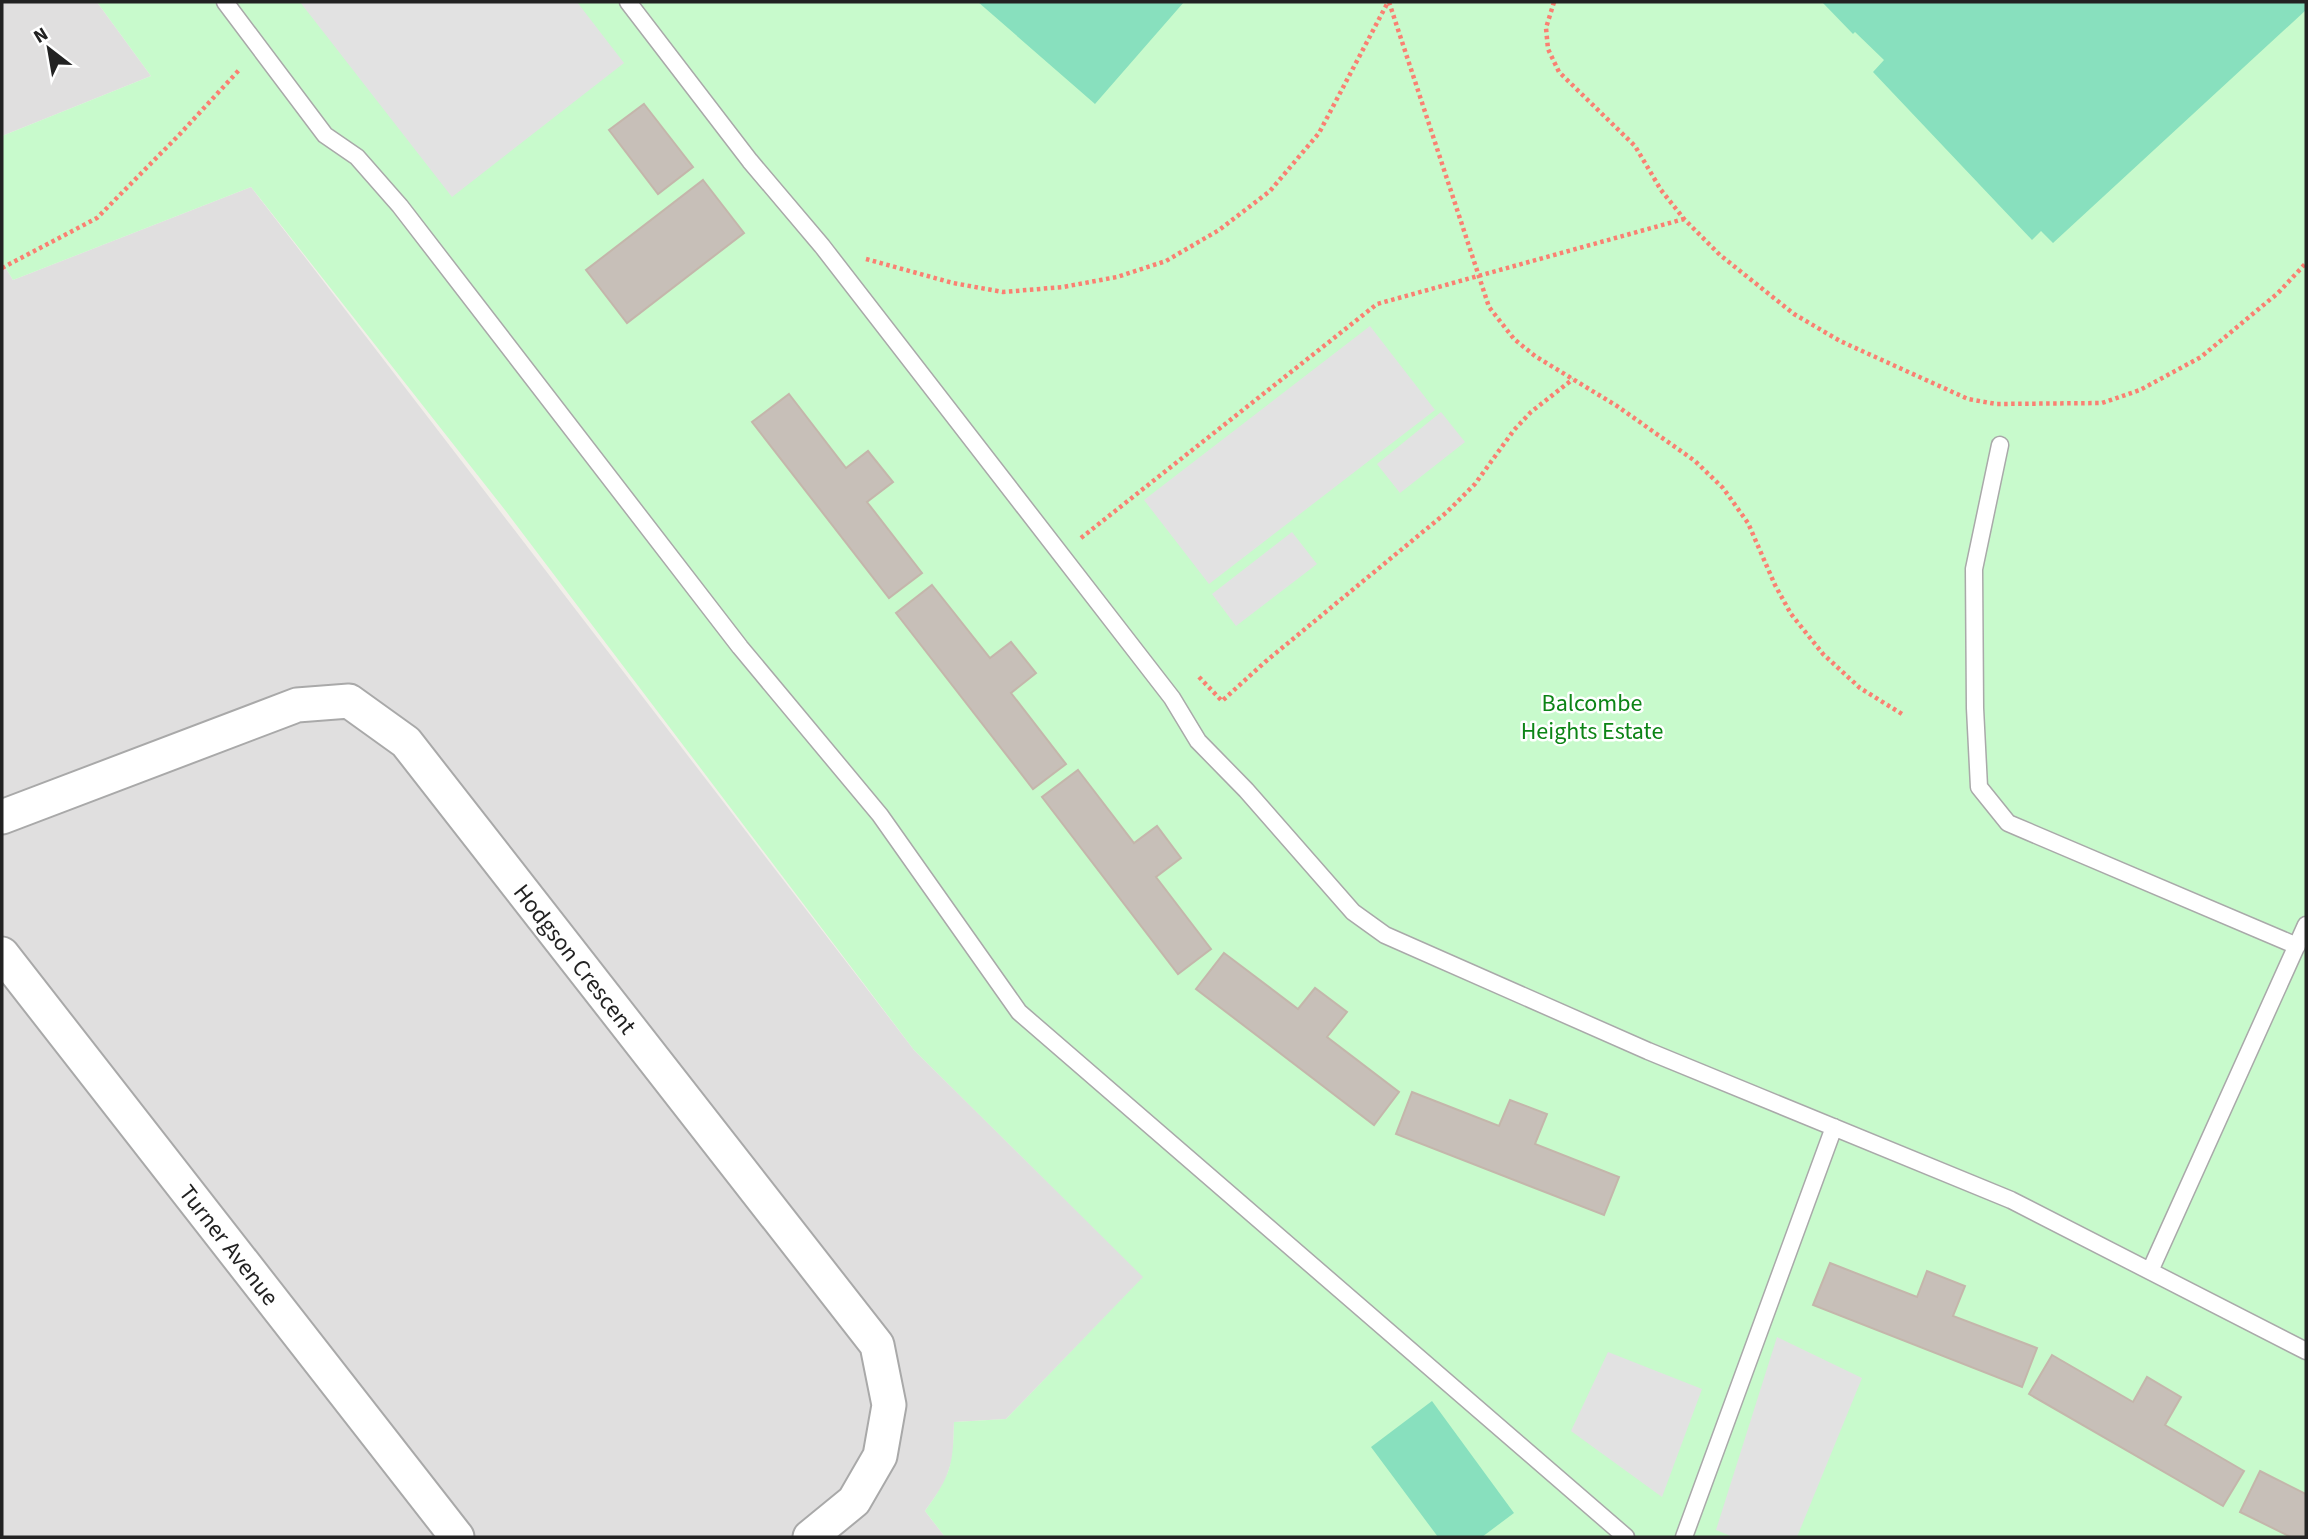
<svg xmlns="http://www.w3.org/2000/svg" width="2308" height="1539" viewBox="0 0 2308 1539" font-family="'Source Sans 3',sans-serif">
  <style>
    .residential { fill: #e0dfdf }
    .park { fill: #c8facc }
    .pitch { fill: #88e0be }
    .parking { fill: #e2e2e2 }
    .building { fill: #c7bfb8; stroke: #c4b6ab; stroke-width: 2 }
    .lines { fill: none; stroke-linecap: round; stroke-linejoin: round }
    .service-casing { stroke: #a9a9a9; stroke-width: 19 }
    .minor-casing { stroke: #a9a9a9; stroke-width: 37 }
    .path { stroke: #fa8072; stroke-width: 4.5; stroke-dasharray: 3.5 3.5; stroke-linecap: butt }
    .service { stroke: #fff; stroke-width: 16 }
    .minor { stroke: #fff; stroke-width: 33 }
    .labels { text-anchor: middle; stroke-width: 5; stroke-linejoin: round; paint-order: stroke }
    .park-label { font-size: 24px; fill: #0c8416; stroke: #fff }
    .street-label { font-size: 24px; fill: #222; stroke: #fff }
  </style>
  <rect width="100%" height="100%" fill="#f2efe9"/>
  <path class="residential" d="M2 2H97L151 76 2 136Z
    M251 187 914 1050 1144 1277 1006 1419 954 1422 953 1457 944 1484 925 1511 945 1537H2V262L13 280Z"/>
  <path class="park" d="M97 2H2306V1537H945L925 1511C951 1475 953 1466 954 1422L1006 1419 1143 1277 914 1050 505 510 251 187 13 280 2 262V136L151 76Z"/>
  <path class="pitch" d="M978 2H1184L1095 104Z
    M1822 2H2306V10L2053 243 2041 231 2032 240 1873 72 1884 60 1855 32 1853 34Z
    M1432 1401 1514 1513 1482 1537H1438L1371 1447Z"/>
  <path class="parking" d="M300 2H577L624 63 452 197Z
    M1370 326 1435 410 1209 584 1144 500Z
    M1441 412 1465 442 1400 493 1377 464Z
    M1292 532 1317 564 1236 626 1212 594Z
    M1777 1337 1862 1378 1797 1537H1733L1716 1530Z
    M1608 1352 1702 1389 1662 1497 1571 1431Z"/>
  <path class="building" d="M644 104 693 167 658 194 609 130Z
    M703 180 744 233 627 323 586 270Z
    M789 394 846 468 868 451 893 482 867 502 922 573 889 598 752 422Z
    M932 585 990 658 1011 642 1036 673 1011 693 1066 764 1033 789 896 613Z
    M1078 770 1134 843 1157 826 1181 858 1156 877 1211 949 1178 974 1042 797Z
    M1224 953 1298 1009 1315 988 1347 1012 1327 1037 1399 1092 1374 1125 1196 989Z
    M1412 1092 1499 1126 1510 1100 1547 1114 1535 1144 1619 1177 1604 1215 1396 1134Z
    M1830 1263 1917 1297 1927 1271 1965 1286 1953 1316 2037 1348 2022 1387 1813 1305Z
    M2052 1355 2133 1402 2147 1377 2181 1397 2165 1425 2244 1471 2223 1506 2029 1394Z
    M2260 1471 2306 1494V1537H2291L2240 1512Z"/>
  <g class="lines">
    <defs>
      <path id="service" d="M225 2 325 135 357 157 400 206 740 647 880 815 1019 1012 1626 1537
        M628 2 750 161 822 246 1172 698 1198 741 1246 790 1353 912 1385 935 1648 1051 2011 1200 2306 1351
        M2000 445 1974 569 1975 708 1979 787 2008 823 2297 946
        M2150 1271 2306 925
        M1684 1537 1834 1127"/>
      <path id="minor" d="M2 817 297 705 349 701 406 742 877 1345 889 1405 880 1456 854 1501 810 1537
        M2 954 457 1537"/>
    </defs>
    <use href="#service" class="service-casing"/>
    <use href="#minor" class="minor-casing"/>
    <path class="path" d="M1389 2 1489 307 1514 339 1535 356 1617 406 1695 461 1723 488 1748 523 1775 585 1791 614 1823 654 1860 688 1902 714
      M1554 2 1546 28 1548 49 1559 72 1635 146 1661 190 1684 219 1720 255 1794 314 1840 341 1968 399 1996 404 2102 403 2140 390 2201 357 2278 293 2306 263
      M866 259 953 283 1003 292 1063 287 1117 277 1166 261 1219 230 1270 191 1319 133 1388 2
      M2 268 97 218 179 135 240 69
      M1081 538 1377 304 1684 219
      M1199 677 1222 701 1265 662 1447 512 1475 484 1514 430 1531 412 1573 379"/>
    <use href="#service" class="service"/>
    <use href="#minor" class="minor"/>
  </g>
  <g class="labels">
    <g class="park-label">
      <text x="1592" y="711">Balcombe<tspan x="1592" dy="28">Heights Estate</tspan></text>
    </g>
    <g class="street-label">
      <text transform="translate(575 959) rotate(52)" y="8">Hodgson Crescent</text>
      <text transform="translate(229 1245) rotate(52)" y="8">Turner Avenue</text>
    </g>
  </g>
  <rect width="2308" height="1539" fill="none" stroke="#222222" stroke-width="7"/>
  <g transform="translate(49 49) rotate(329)" stroke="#ffffff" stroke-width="5" paint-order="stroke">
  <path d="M0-5L12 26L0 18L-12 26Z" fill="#222222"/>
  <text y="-10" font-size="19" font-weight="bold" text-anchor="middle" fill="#222222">N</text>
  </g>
</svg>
